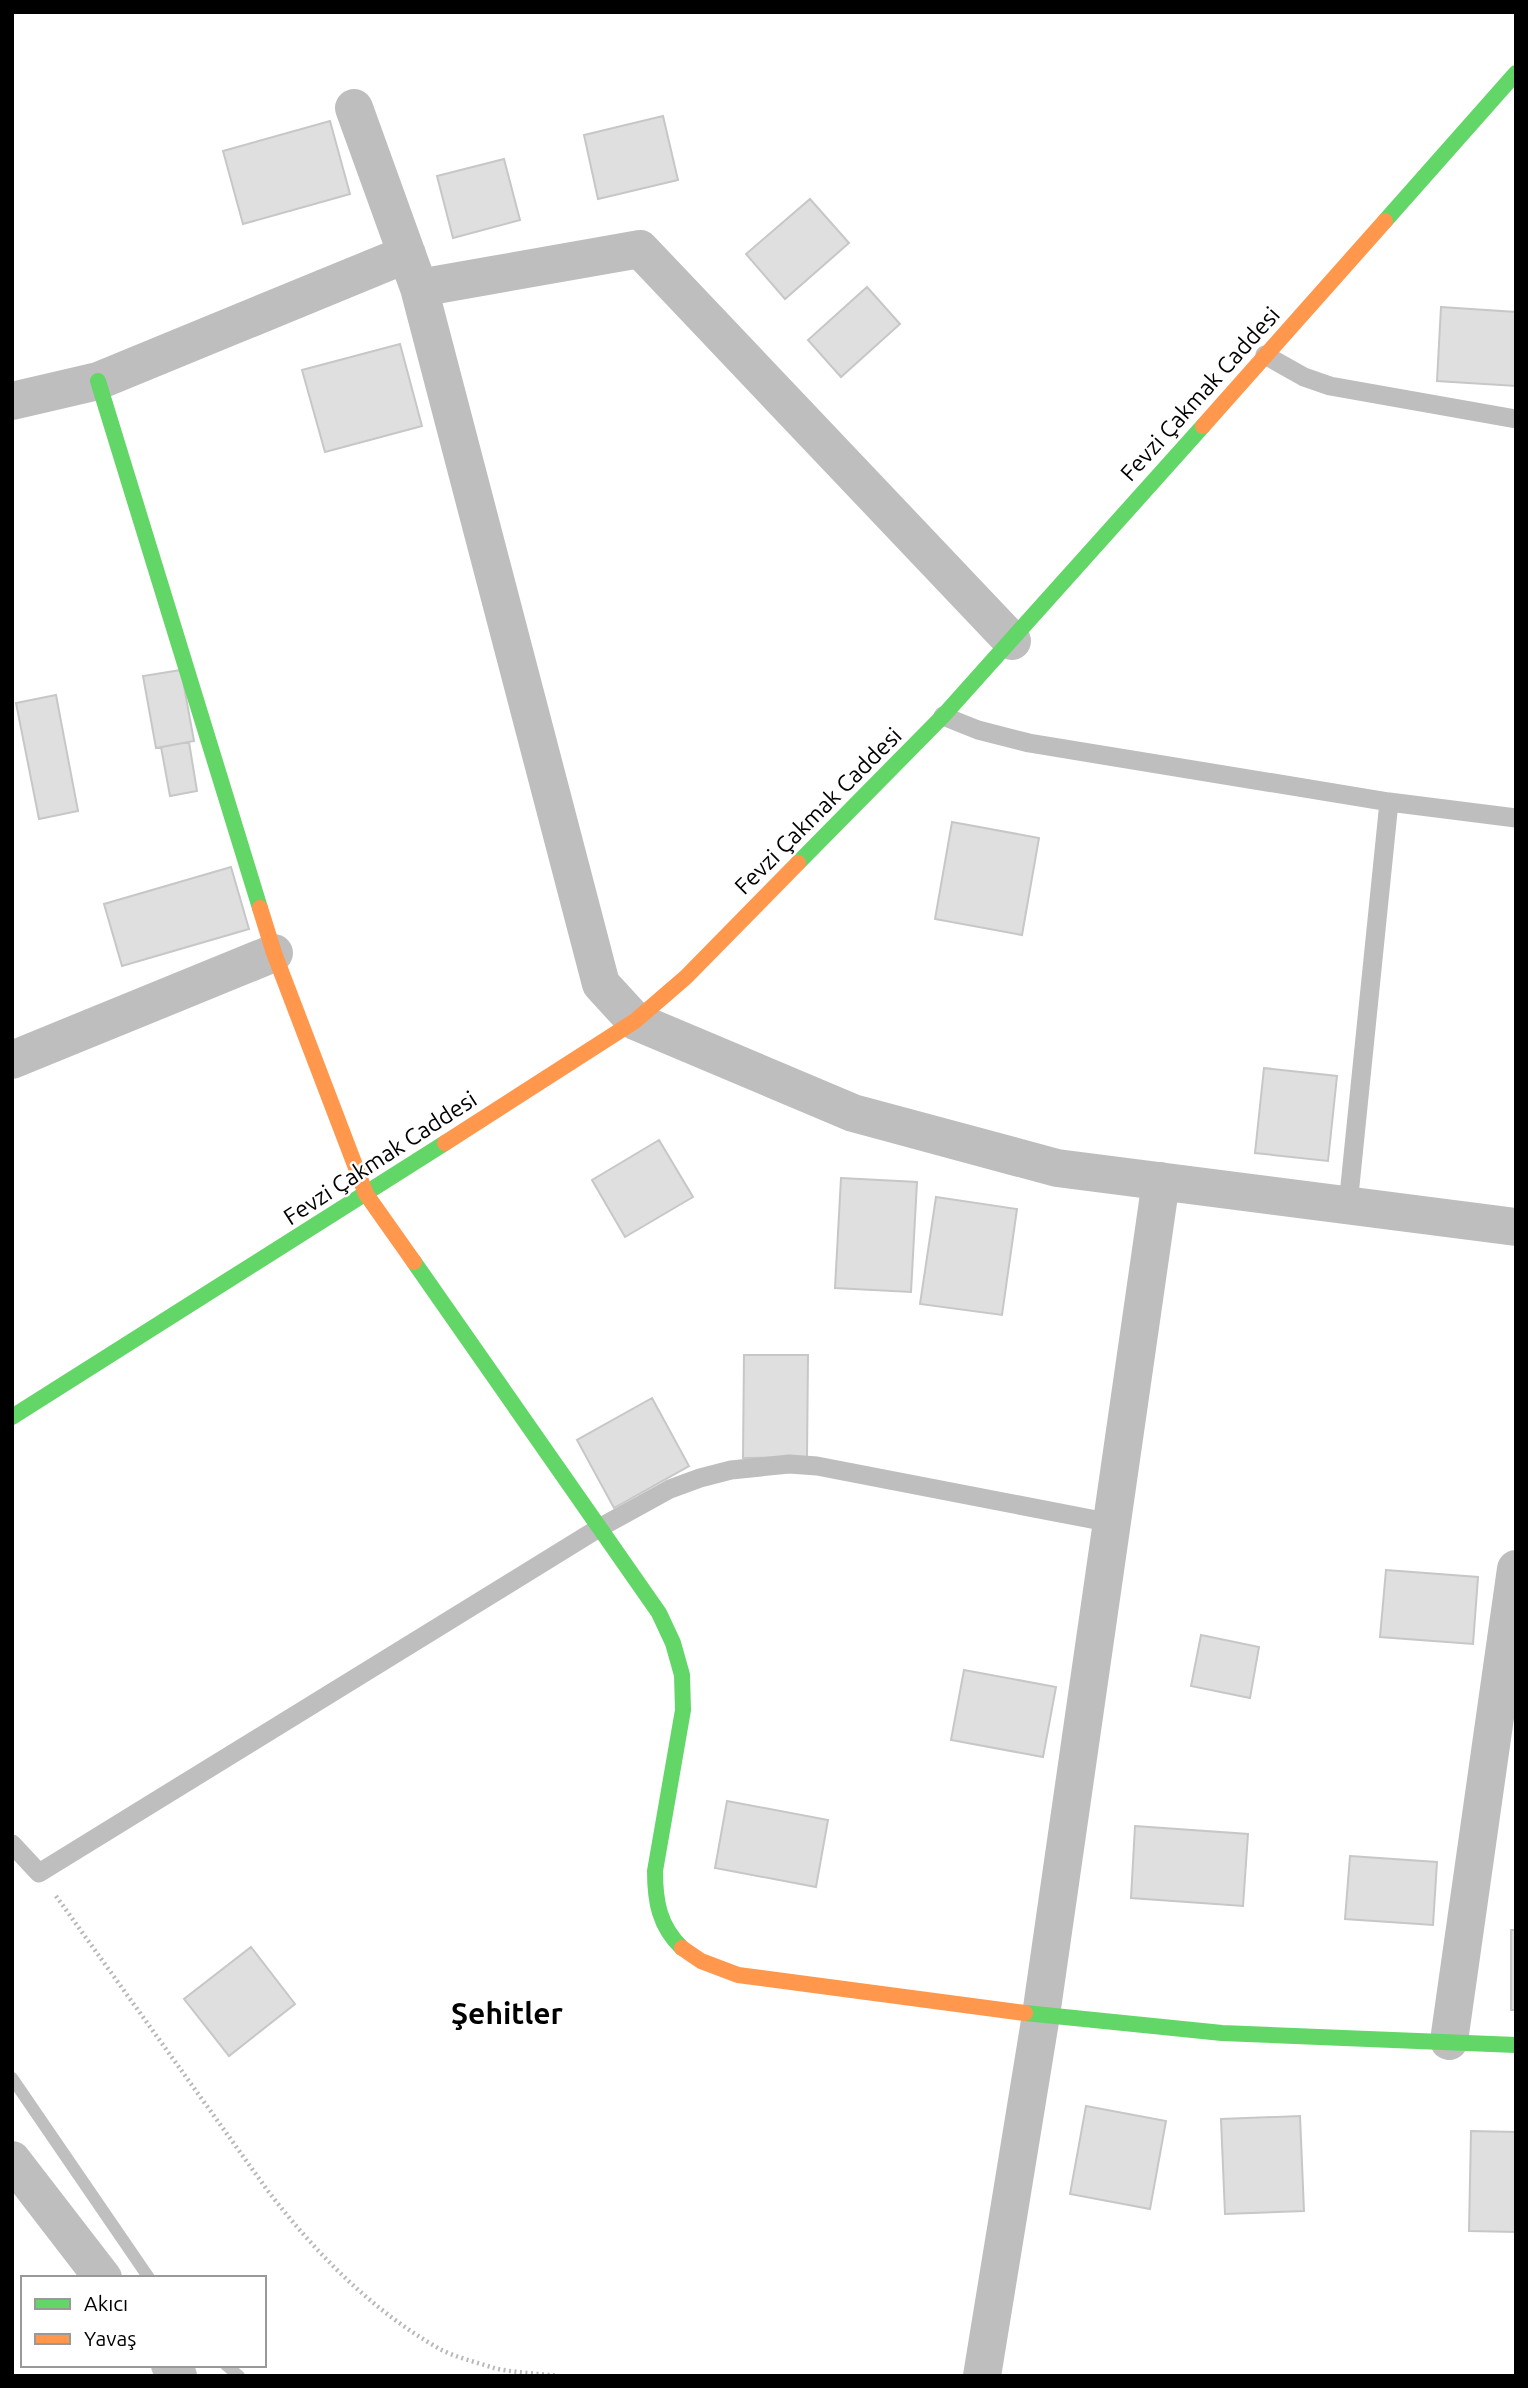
<svg xmlns="http://www.w3.org/2000/svg" width="1528" height="2388" viewBox="0 0 1528 2388" font-family="Ubuntu,sans-serif">
  <style>
    .lines { fill: none; stroke-linecap: round; stroke-linejoin: round }
    .stream { stroke: #bfbfbf; stroke-width: 12 }
    .building { fill: #dfdfdf; stroke: #c7c7c7; stroke-width: 2 }
    .path { stroke: #b9b9b9; stroke-width: 4.5; stroke-dasharray: 2 3.5; stroke-linecap: butt }
    .lane { stroke: #bebebe; stroke-width: 19 }
    .street { stroke: #bebebe; stroke-width: 38 }
    .fast { stroke: #63d668; stroke-width: 16 }
    .slow { stroke: #ff974d; stroke-width: 16 }
    .labels { text-anchor: middle; stroke-width: 5; stroke-linejoin: round; paint-order: stroke }
    .street-label { font-size: 23px; fill: #000; stroke: #fff }
    .district-label { font-size: 30px; font-weight: bold; fill: #000; stroke: #fff }
  </style>
  <rect width="100%" height="100%" fill="#fff"/>
  <g class="lines">
    <path class="stream" d="M12 2078 149 2278
      M226 2365 239 2376"/>
  </g>
  <path class="building" d="M663 116 678 180 598 199 584 135Z
    M330 121 350 194 243 224 223 151Z
    M504 159 520 220 453 238 437 176Z
    M810 199 849 243 785 299 746 254Z
    M867 287 900 324 841 377 808 340Z
    M1441 307 1516 312V386L1437 381Z
    M400 344 422 426 325 452 302 370Z
    M181 670 194 741 156 748 143 676Z
    M56 695 78 811 39 819 16 703Z
    M189 742 197 791 170 796 161 747Z
    M952 822 1039 838 1022 935 935 919Z
    M231 867 249 929 122 966 104 904Z
    M1264 1068 1337 1076 1328 1161 1255 1153Z
    M659 1140 693 1197 625 1237 592 1180Z
    M841 1178 917 1182 911 1292 835 1288Z
    M936 1197 1017 1209 1002 1315 920 1304Z
    M744 1355H808L807 1457 743 1458Z
    M652 1398 689 1466 614 1508 577 1440Z
    M1386 1570 1478 1577 1473 1644 1380 1637Z
    M1201 1635 1259 1647 1250 1698 1191 1686Z
    M964 1670 1056 1687 1043 1757 951 1740Z
    M727 1801 828 1820 816 1887 715 1868Z
    M1135 1826 1248 1834 1243 1906 1131 1898Z
    M1350 1856 1437 1862 1433 1925 1345 1919Z
    M1511 1930H1516V2010H1511Z
    M251 1947 295 2004 229 2056 184 1999Z
    M1086 2106 1166 2121 1150 2209 1070 2194Z
    M1300 2116 1304 2211 1225 2214 1221 2119Z
    M1471 2131 1516 2132V2232L1469 2231Z"/>
  <g class="lines">
    <path class="path" d="M56 1896 268 2191C315 2252 370 2309 438 2348 454 2357 476 2362 494 2368 514 2373 537 2373 558 2376"/>
    <path class="lane" d="M1265 355 1304 377 1330 386 1516 419
      M943 716 978 730 1029 743 1389 802 1516 818
      M1348 1205 1389 802
      M12 1844 39 1873 599 1528 670 1489 700 1478 731 1470 789 1464 817 1466 1112 1523"/>
    <path class="street" d="M354 108 419 288 601 984 635 1021 853 1113 1057 1168 1516 1227
      M419 288 640 249 1012 641
      M12 401 98 381 407 254
      M12 1060 274 953
      M1449 2041 1516 1569
      M12 2160 103 2278
      M170 2365 178 2376
      M982 2376 1041 2015 1161 1181"/>
    <path class="fast" d="M1385 221 1516 73
      M98 381 260 908
      M798 863 943 716 1203 426
      M414 1262 659 1613 673 1643 682 1675 683 1710 655 1871C655 1901 659 1926 682 1948
      M12 1417 445 1143
      M1025 2013 1222 2033 1516 2045"/>
    <path class="slow" d="M1203 426 1385 221
      M260 908 274 953 366 1194 414 1262
      M445 1143 635 1021 686 977 798 863
      M682 1948 701 1961 738 1975 1025 2013"/>
  </g>
  <g class="labels">
    <g class="street-label">
      <text transform="translate(1200 394) rotate(-48)" y="8">Fevzi Çakmak Caddesi</text>
      <text transform="translate(818 811) rotate(-45)" y="8">Fevzi Çakmak Caddesi</text>
      <text transform="translate(380 1158) rotate(-33)" y="8">Fevzi Çakmak Caddesi</text>
    </g>
    <g class="district-label">
      <text x="507" y="2024">Şehitler</text>
    </g>
  </g>
  <rect width="1528" height="2388" fill="none" stroke="#000000" stroke-width="28"/>
  <rect x="21" y="2276" width="245" height="91" fill="#ffffff" stroke="#999999" stroke-width="2"/>
  <rect x="35" y="2299" width="35" height="10" fill="#63d668" stroke="#999999" stroke-width="2"/>
  <text x="84" y="2311" font-size="21" fill="#000000">Akıcı</text>
  <rect x="35" y="2334" width="35" height="10" fill="#ff974d" stroke="#999999" stroke-width="2"/>
  <text x="84" y="2346" font-size="21" fill="#000000">Yavaş</text>
</svg>
